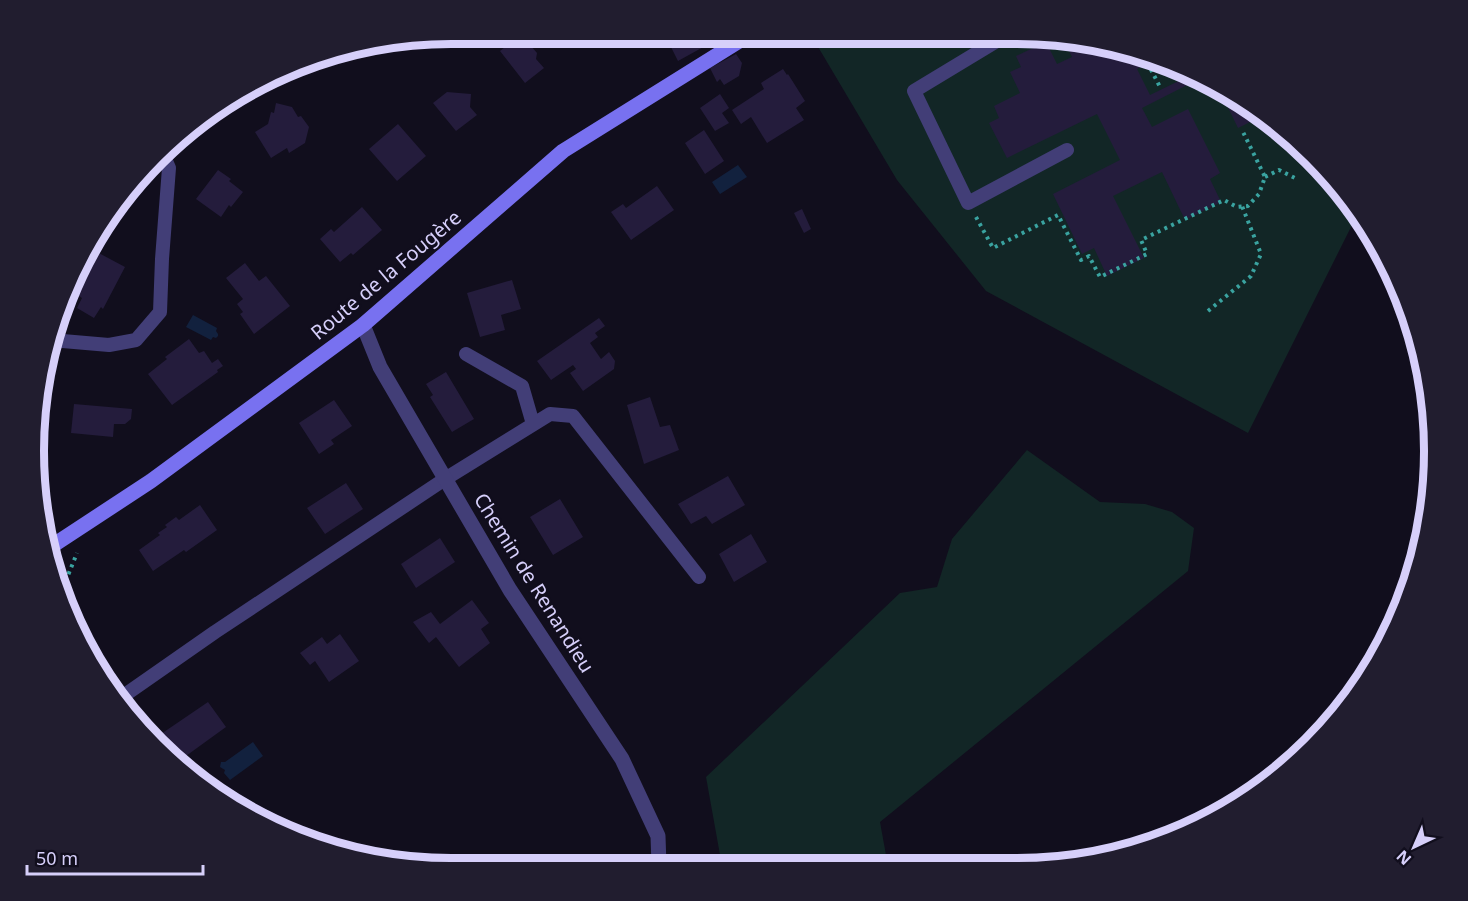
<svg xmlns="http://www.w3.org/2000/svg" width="1468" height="901" viewBox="0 0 1468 901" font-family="'Noto Sans',sans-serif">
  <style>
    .green { fill: #122626 }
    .water { fill: #12213e }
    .building { fill: #241c3c }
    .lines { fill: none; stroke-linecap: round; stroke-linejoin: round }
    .path { stroke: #3aa3a0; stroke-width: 4; stroke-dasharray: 3 4.5; stroke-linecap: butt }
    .lane { stroke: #423e77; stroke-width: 14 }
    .street { stroke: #423e77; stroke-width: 15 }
    .secondary { stroke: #7871f0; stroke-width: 15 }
    .labels { text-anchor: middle; stroke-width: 4.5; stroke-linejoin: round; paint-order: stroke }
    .street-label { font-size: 20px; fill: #d6cffa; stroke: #110e1d }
    .rim { fill: none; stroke: #d6cffa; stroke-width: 8 }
  </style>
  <rect width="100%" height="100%" fill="#110e1d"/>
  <path class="green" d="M811 35 1072 37 1177 65 1271 119 1331 175 1358 213 1248 433 986 291 897 180Z
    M1027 450 1100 502 1145 504 1172 512 1194 528 1188 571 880 822 888 866H722L706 777 900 593 937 587 952 539Z
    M941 856 947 867H907Z"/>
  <path class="water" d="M738 165 747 177 720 194 712 182Z
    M193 315 217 328 216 331 218 334V336L216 338 213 337 211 340 186 327Z
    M253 742 263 756 230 780 224 773 225 770 220 767 221 762H225Z"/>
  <path class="building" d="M676 34H711L725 35 678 61 667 39Z
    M519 36 526 46H531L537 53 536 59 544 68 525 83 500 51Z
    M1062 36 1072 37 1144 56 1147 63 1137 69 1150 95 1193 74 1201 78 1142 108 1152 127 1188 109 1220 173 1210 179 1221 202 1185 220 1162 172 1113 196 1144 258 1107 276 1094 248 1082 254 1053 194 1120 160 1097 114 1007 158 989 123 999 118 994 106 1020 93 1010 72 1021 67 1016 56 1046 42 1057 64 1072 57Z
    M736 54 742 63 739 76 724 85 720 79 717 82 710 68Z
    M783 69 787 75 788 74 805 101 796 108 804 120 767 143 751 117 741 124 732 110 764 89 761 83Z
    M1205 81 1271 119 1277 124 1265 131 1258 118 1238 128 1219 89 1211 93Z
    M447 92 471 94 470 107 477 115 456 131 433 103Z
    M720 94 729 108 722 113 729 123 715 131 700 108Z
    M276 103 292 107 298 117 301 116 309 127 305 143 289 153 287 148 271 158 255 132 268 124 271 112 274 113Z
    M398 124 426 156 397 181 369 149Z
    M704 130 724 161 705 174 685 143Z
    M218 170 231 179 229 181 243 192 231 207 229 205 221 217 196 199Z
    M657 186 674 210 631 240 611 212 623 204 626 208Z
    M362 207 382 230 353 255 351 253 340 262 320 239 331 229 334 232Z
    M802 209 811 229 804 233 794 213Z
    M95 251 125 267 103 309 101 307 94 318 77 308 82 298 74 293Z
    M245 263 259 281 266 276 290 306 254 334 240 314 243 312 237 304 243 299 226 278Z
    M512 280 521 309 501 315 505 330 480 337 467 293Z
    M599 318 605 326 595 333 598 337 590 343 601 359 609 352 615 361 614 369 583 391 570 373 576 369 573 365 551 380 537 361Z
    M189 339 199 353 204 351 212 363 218 359 223 366 217 370 218 372 172 405 148 374 167 359 165 357Z
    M446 372 474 419 452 432 430 397 433 395 426 384Z
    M650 397 660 427 670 425 679 450 644 464 627 405Z
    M334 400 352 426 331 440 334 444 319 454 299 423Z
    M74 404 132 409 131 419 125 424H114L113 437 71 433Z
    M728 476 745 505 712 524 706 516 691 524 678 504Z
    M346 483 363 509 325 534 307 508Z
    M560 499 583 537 553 555 530 517Z
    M200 505 217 530 186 552 184 550 153 571 139 550 160 535 158 533 167 527 165 525 176 517 179 520Z
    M751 534 767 562 734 582 719 554Z
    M440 538 455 562 416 588 401 564Z
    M472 600 489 623 481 629 490 643 459 667 436 637 429 643 413 622 431 612 440 624Z
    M340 634 359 661 329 682 315 661 310 665 300 653 322 637 327 644Z
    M208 702 226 727 179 761 161 734Z"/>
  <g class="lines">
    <path class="path" d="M1144 56 1160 87
      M1265 177 1279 170 1297 179
      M976 217 993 248 1058 215 1081 260 1089 256 1100 277 1147 254 1141 240 1224 200 1237 207 1248 206 1259 194 1265 177 1243 132
      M1208 311 1251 276 1261 254 1242 206
      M60 595 77 553"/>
    <path class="lane" d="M1005 36 914 91 968 203 1067 150
      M1035 36V38
      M51 340 109 345 136 340 160 312 162 259 169 168 163 154
      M466 354 522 386 533 424
      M119 699 215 632 445 479 550 414 573 416 699 577"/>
    <path class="street" d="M363 325 380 367 510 590 622 759 658 836 659 866"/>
    <path class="secondary" d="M49 548 151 481 363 325 563 151 749 35"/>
  </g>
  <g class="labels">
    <g class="street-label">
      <text transform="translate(386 275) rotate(-40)" y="7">Route de la Fougère</text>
      <text transform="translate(534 583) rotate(58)" y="7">Chemin de Renandieu</text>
    </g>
  </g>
  <path d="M0 0H1468V901H0ZM451 44H1017A407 407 0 0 1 1424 451V451A407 407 0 0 1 1017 858H451A407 407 0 0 1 44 451V451A407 407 0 0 1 451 44Z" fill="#211d2f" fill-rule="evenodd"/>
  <path class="rim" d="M451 44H1017A407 407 0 0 1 1424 451V451A407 407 0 0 1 1017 858H451A407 407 0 0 1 44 451V451A407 407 0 0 1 451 44Z"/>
  <g transform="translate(1414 847) rotate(224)" stroke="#110e1d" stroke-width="4.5" paint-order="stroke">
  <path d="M0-4.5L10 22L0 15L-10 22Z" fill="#d6cffa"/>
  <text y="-9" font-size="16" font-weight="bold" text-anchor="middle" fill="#d6cffa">N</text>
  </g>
  <path d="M27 865v9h176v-9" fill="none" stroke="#d6cffa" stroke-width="3"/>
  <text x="36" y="865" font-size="18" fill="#d6cffa" stroke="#110e1d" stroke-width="4.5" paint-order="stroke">50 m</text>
</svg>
